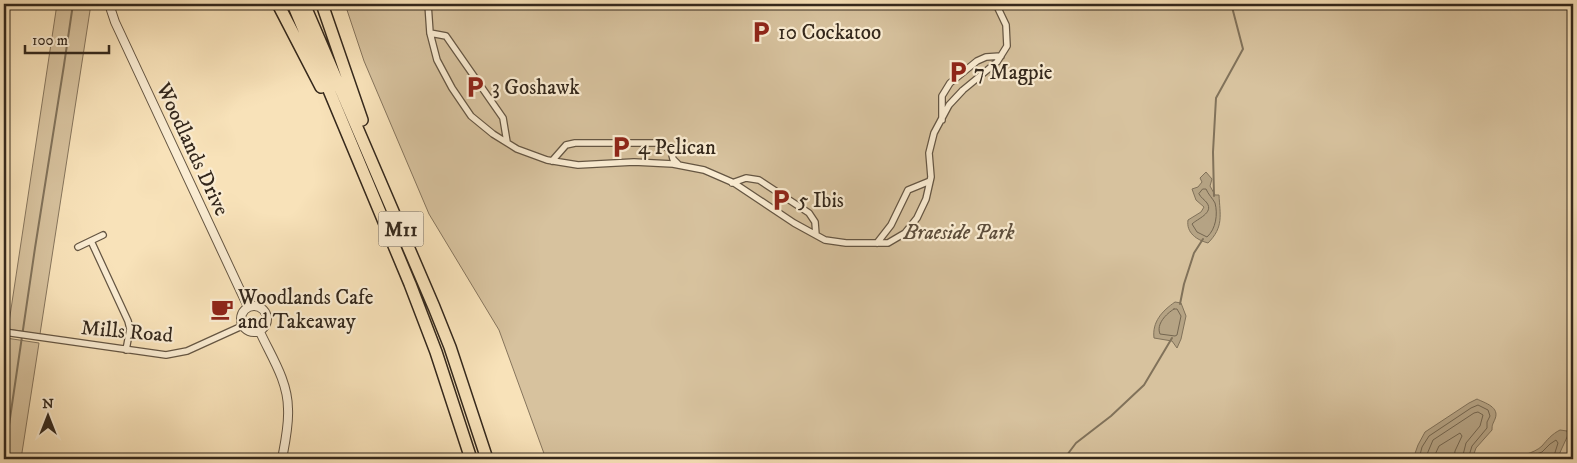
<svg xmlns="http://www.w3.org/2000/svg" width="1577" height="463" viewBox="0 0 1577 463" font-family="'IM FELL DW Pica',serif">
  <style>
    .green { fill: #d7c29e; stroke: #86755d }
    .water { fill: #b5a384; stroke: #81725a }
    .lines { fill: none; stroke-linecap: round; stroke-linejoin: round }
    .shore { stroke: #746650; stroke-width: 1 }
    .stream { stroke: #81725a; stroke-width: 2 }
    .minor-casing { stroke: #655643; stroke-width: 8 }
    .tertiary-casing { stroke: #655643; stroke-width: 10 }
    .motorway-casing { stroke: #34281c; stroke-width: 14 }
    .minor { stroke: #faecd2; stroke-width: 5.5 }
    .tertiary { stroke: #faecd2; stroke-width: 8 }
    .motorway { stroke: #f8e2b9; stroke-width: 11 }
    .labels { text-anchor: middle; stroke-width: 4.5; stroke-linejoin: round; paint-order: stroke }
    .shield { fill: #faecd2; stroke: #6f6353; stroke-width: 1 }
    .shield-label { font-size: 20px; font-weight: bold; fill: #34281c }
    .poi-label { font-size: 21px; fill: #34281c; stroke: #faecd2; text-anchor: start }
    .street-label { font-size: 21px; fill: #34281c; stroke: #faecd2 }
    .park-label { font-size: 21px; font-style: italic; fill: #5d4e3c; stroke: #faecd2 }
  </style>
  <rect width="100%" height="100%" fill="#f8e2b9"/>
  <filter id="stains"><feTurbulence type="fractalNoise" baseFrequency=".004" numOctaves="4"/><feColorMatrix values="0 0 0 0 .2 0 0 0 0 .09 0 0 0 0 .02 0 0 0 .5 -.17"/></filter>
  <radialGradient id="worn" r=".72"><stop offset=".6" stop-color="#630" stop-opacity="0"/><stop offset="1" stop-color="#630" stop-opacity=".3"/></radialGradient>
  <path class="green" d="M57 4H91L40 334H37L8 329Z
    M345 4H1573V459H546L499 330 429 214 364 61Z
    M6 338 39 343 21 459H4V350Z"/>
  <path class="water" d="M1206 172 1212 179 1210 186 1215 195H1219C1220 215 1224 227 1208 243 1197 240 1186 233 1188 220L1201 212 1204 207 1196 200 1192 189 1198 187 1202 182 1200 178Z
    M1175 302 1181 303 1186 316 1181 339 1177 348 1172 341 1154 338C1152 322 1162 311 1175 302Z
    M1477 399C1485 403 1500 407 1495 419 1493 424 1492 424 1492 430L1476 448 1472 459H1413L1418 445 1425 432 1469 403Z
    M1560 430 1567 431 1568 435 1557 459H1508V457C1516 458 1535 453 1542 446 1547 440 1552 434 1560 430Z"/>
  <g class="lines">
    <path class="shore" d="M1203 189H1206C1208 194 1213 199 1215 203 1218 214 1216 229 1207 237L1197 232 1192 224C1197 219 1214 213 1207 203 1205 200 1201 198 1199 194Z
      M1174 309H1177L1181 316 1177 335 1175 336 1160 334C1156 324 1166 314 1174 309Z
      M1419 459 1422 447 1429 436 1471 408 1478 405 1488 410 1490 416 1487 422V428L1472 446 1468 459
      M1425 459 1433 440 1474 413 1478 412 1483 415 1480 426 1466 443 1462 459
      M1433 459 1439 446 1460 433 1462 436 1455 451 1454 459
      M1523 459 1542 452 1550 444 1556 440 1558 443 1553 459"/>
    <path class="stream" d="M1214 196 1213 152 1216 98 1243 49 1232 7 1233 4
      M1180 304 1184 284 1194 253 1203 239
      M4 459 35 248 64 65 73 4
      M1064 459 1076 443 1111 416 1144 385 1172 338"/>
    <defs>
      <path id="minor" d="M428 4 430 33 437 60 452 88 471 116 493 134 517 149 547 160 578 165 634 162 673 164 704 170 734 183 794 223 825 240 846 243H888L905 233 917 218 926 199 931 177 929 153 934 133 949 105 963 90 997 62 1007 46 1006 25 996 4
        M430 33 446 36 503 118 507 142
        M942 120V96L950 83 977 61 986 57 1001 56
        M552 161 566 145 575 143H661L671 151 673 159 679 165
        M732 183 746 178 759 180 809 213 815 222 816 235
        M91 241 128 321 130 329 126 350
        M877 243 891 225 908 190 930 181
        M78 247 103 235
        M4 332 166 355 187 351 242 326"/>
      <path id="tertiary" d="M109 4 115 22 248 307
        M241 319a13 13 0 1 1 26 0a13 13 0 1 1-26 0Z
        M260 332C271 356 288 381 288 409 289 425 285 443 282 459"/>
      <path id="motorway" d="M278 4 321 87
        M293 4 410 284 436 352 471 459
        M304 4 434 307 450 347 487 459
        M322 4 362 120"/>
    </defs>
    <use href="#minor" class="minor-casing"/>
    <use href="#tertiary" class="tertiary-casing"/>
    <use href="#motorway" class="motorway-casing"/>
    <use href="#minor" class="minor"/>
    <use href="#tertiary" class="tertiary"/>
    <use href="#motorway" class="motorway"/>
  </g>
  <defs>
    <symbol id="parking-bare" viewBox="-9 -9 18 18"><path d="M-3.5-5.5H1a3.5 3.5 0 0 1 0 7H-1V5.5H-3.5ZM-1-3.4V-.6H.8a1.4 1.4 0 0 0 0-2.8Z" fill="#8f2418" stroke="#faecd2" stroke-width="2.5" paint-order="stroke"/></symbol>
    <symbol id="cafe-bare" viewBox="-9 -9 18 18"><path d="M-5.5-4.5H6V0H3Q3 3.5 0 3.5H-2.5Q-5.5 3.5-5.5 0ZM3-3.2v2h1.7v-2ZM-6 4.5H4V6H-6Z" fill="#8f2418" stroke="#faecd2" stroke-width="2.5" paint-order="stroke"/></symbol>
  </defs>
  <g fill-rule="evenodd">
    <use href="#parking-bare" x="745" y="16" width="32" height="32"/>
    <use href="#parking-bare" x="942" y="56" width="32" height="32"/>
    <use href="#parking-bare" x="459" y="71" width="32" height="32"/>
    <use href="#parking-bare" x="605" y="131" width="32" height="32"/>
    <use href="#parking-bare" x="765" y="184" width="32" height="32"/>
    <use href="#cafe-bare" x="206" y="293" width="32" height="32"/>
  </g>
  <g class="labels">
    <rect class="shield" x="378.5" y="211.5" width="45" height="35" rx="4"/>
    <g class="shield-label">
      <text x="401" y="236">M11</text>
    </g>
    <g class="poi-label">
      <text x="778" y="39">10 Cockatoo</text>
      <text x="974" y="79">7 Magpie</text>
      <text x="492" y="94">3 Goshawk</text>
      <text x="638" y="154">4 Pelican</text>
      <text x="798" y="207">5 Ibis</text>
      <text x="238" y="304">Woodlands Cafe<tspan x="238" dy="24">and Takeaway</tspan></text>
    </g>
    <g class="street-label">
      <text transform="translate(193 149) rotate(65)" y="7">Woodlands Drive</text>
      <text transform="translate(127 331) rotate(5)" y="7">Mills Road</text>
    </g>
    <g class="park-label">
      <text x="959" y="239">Braeside Park</text>
    </g>
  </g>
  <rect width="1577" height="463" fill="none" stroke="#f8e2b9" stroke-width="20"/>
  <rect x="5" y="5" width="1567" height="453" fill="none" stroke="#34281c" stroke-width="2.5"/>
  <rect x="10" y="10" width="1557" height="443" fill="none" stroke="#34281c"/>
  <g transform="translate(48 416)" stroke="#faecd2" stroke-width="4" paint-order="stroke">
  <path d="M0-4L9 19L0 12L-9 19Z" fill="#34281c"/>
  <text y="-8" font-size="14" font-weight="bold" text-anchor="middle" fill="#34281c">N</text>
  </g>
  <path d="M25 45v8h84v-8" fill="none" stroke="#34281c" stroke-width="2.5"/>
  <text x="32" y="45" font-size="15" fill="#34281c" stroke="#faecd2" stroke-width="4" paint-order="stroke">100 m</text>
  <rect width="100%" height="100%" filter="url(#stains)"/>
  <rect width="100%" height="100%" fill="url(#worn)"/>
</svg>
